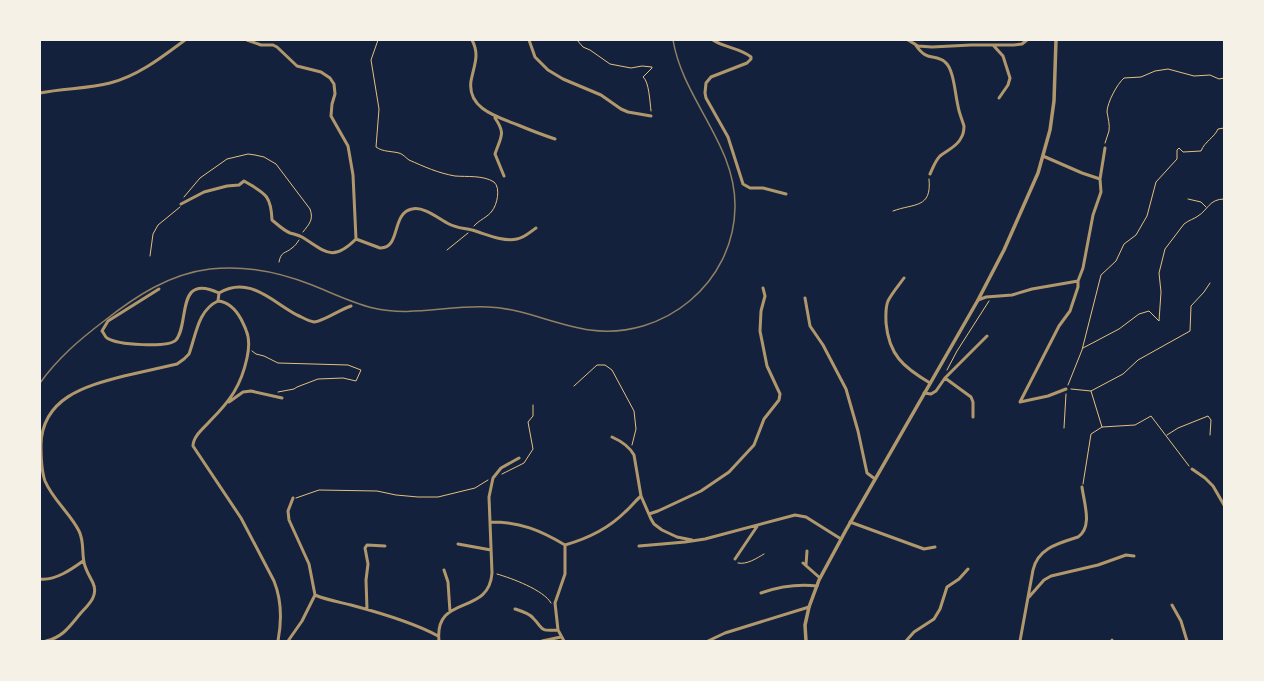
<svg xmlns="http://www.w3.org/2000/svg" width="1264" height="681" viewBox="0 0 1264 681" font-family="Georgia,serif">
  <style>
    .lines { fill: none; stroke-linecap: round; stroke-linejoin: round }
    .path { stroke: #e5c07b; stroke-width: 1 }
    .minor { stroke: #b1986c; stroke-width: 3 }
    .tertiary { stroke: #b1986c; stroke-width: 3.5 }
    .rail { stroke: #918062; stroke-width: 1.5 }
  </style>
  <rect width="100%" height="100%" fill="#14213d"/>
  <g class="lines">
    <path class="path" d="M378 40 371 60 379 109 376 147C383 152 391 151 399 153 403 154 406 158 409 160 425 167 438 173 455 176 467 177 483 175 494 182 501 188 497 205 492 211 488 217 479 220 474 226
      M577 40 583 47 590 50 610 64 631 68 642 66 652 67V68L643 77C649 81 650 103 651 111
      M1105 143C1106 139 1108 135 1109 131 1110 125 1108 118 1107 112 1107 103 1117 84 1124 78L1141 77 1155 71 1168 69 1194 76 1210 75 1219 79 1224 78
      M184 197 200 178 227 159 248 154 255 155 264 157 276 164 310 209C314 220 309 224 303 232
      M1188 199 1201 202 1206 207
      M893 211C914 203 932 209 929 179
      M447 250 468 233
      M150 256 153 234 158 225 180 207
      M279 262C281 251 285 254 292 248 295 246 297 243 299 240
      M1083 348 1119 329 1139 314 1149 311 1159 321 1161 292 1159 273 1165 249 1184 224C1189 220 1194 219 1198 216 1208 210 1209 199 1224 199
      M252 351 256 354 264 356 278 363 348 365 361 370 356 381 343 378 318 379 297 387 294 389 278 392
      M947 370 957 351 989 301
      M1068 385 1082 350 1101 275 1116 261 1124 244 1136 235 1147 216 1156 182 1177 159V150L1179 148 1183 152 1201 151C1205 141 1214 138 1218 129L1224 128
      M574 386 597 365H605L612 370 634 411 636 429 632 445
      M1071 389 1091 391 1123 374 1138 360 1190 331 1191 306 1204 292 1210 283
      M1091 391 1102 427
      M1064 428 1066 394
      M1167 435 1178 428 1208 416 1211 420 1210 435
      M502 474 524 463 533 449 528 422 533 416V405
      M1083 484 1091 434 1102 427 1135 425 1151 416 1189 466
      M296 498 319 490 377 491 396 495 418 497H438L475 488 488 480
      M738 563C747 565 757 558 764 554
      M497 574C511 578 544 590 551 603"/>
    <path class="minor" d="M472 40C480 55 474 65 471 81 467 109 498 117 518 125 530 130 543 135 555 139
      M529 40 535 57 548 70 563 79 601 95 621 109 628 112 651 116
      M713 40C725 48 740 48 751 57V59L747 63 711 77 706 83 705 93 706 98 728 137 743 184 750 188H763L786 194
      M908 40 918 46 932 47 971 45H1014L1022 44 1027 40
      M915 44C927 63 935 53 945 62 954 69 955 94 958 106 959 113 962 119 964 126 964 130 963 135 961 138 957 147 947 150 940 156 935 161 933 168 930 174
      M993 45 1003 56 1010 78 1008 85 999 98
      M40 93C63 88 88 89 110 83 138 76 162 57 185 40
      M495 118C506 134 501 136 495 154L504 176
      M1043 156 1082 173 1100 179
      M181 204 204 192 227 186 239 185 244 181C264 193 271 194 272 220 277 224 283 230 290 233 294 234 298 235 302 237 325 251 332 263 356 239L353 175 348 146 331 116 332 104 335 94 334 84 330 78 321 72 297 66 277 47 273 45H261L247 40
      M356 239 380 248C401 249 391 213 412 209 424 206 439 219 449 224 456 228 464 228 472 230 486 234 502 242 517 239 524 238 530 232 536 228
      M904 278C899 285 892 293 888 301 885 308 886 316 886 323 889 355 903 367 930 383
      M159 289 108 321 102 331C104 333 105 337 107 338 117 345 168 348 176 340 190 324 175 272 219 293L218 301
      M219 293C249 275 271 301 297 315 302 317 308 321 314 322 322 322 341 309 351 306
      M805 298 810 326 823 345 846 389 858 431 867 473 875 479
      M978 300 986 297 1012 295 1032 289 1078 281 1083 268 1093 215 1101 192 1100 179 1105 148
      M945 378 971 397 973 402V417
      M1066 389 1048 396 1020 402 1059 326 1070 311 1078 287V281
      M924 393 931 394 936 391 945 378 987 336
      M229 402 243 392 251 391 282 398
      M612 437C621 441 629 446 634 455L641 496 651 519 654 524 662 530 677 537 692 540
      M1192 469 1205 478 1213 486 1224 505
      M649 514 658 511 701 491 729 472 754 445 764 419 779 400 780 394 767 366 760 331 761 311 765 296 763 288
      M491 522C520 522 540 530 565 545 586 539 609 528 625 512 631 507 635 501 641 496
      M850 522 924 549 935 547
      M458 544 491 550
      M639 546 685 542 705 539 795 515 806 517 841 539
      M735 559 758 525
      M803 563 820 578
      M806 565 807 551
      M444 570 448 582 450 612
      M40 579C55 581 72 569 83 561
      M761 593C778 587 799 584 817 586
      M315 595C327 600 339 602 351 605 377 612 415 623 438 636
      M1029 597 1044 580 1051 576 1098 565 1126 555 1134 556
      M1172 605 1181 621 1187 641
      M367 609 366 580 368 564 365 548 367 545 385 546
      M515 609C521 611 529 613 533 618 545 630 538 631 558 630
      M1112 640V641
      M46 641C63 637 69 627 80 614 88 605 99 596 93 583 90 577 87 572 85 566 81 555 85 543 79 531 70 513 53 500 45 481 41 470 41 457 41 445 42 398 85 386 124 376 141 372 159 368 177 364L184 359 189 354C196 335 198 310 218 301 228 302 236 310 241 319 243 323 245 327 246 330 250 339 249 349 247 358 241 386 230 401 210 421 204 428 193 436 193 446L241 518 274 581C282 601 282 620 278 641
      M288 641 302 621 315 595 309 564 289 520 288 511 293 498
      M439 641C434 593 489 617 492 573L489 497 493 478 501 468 519 458
      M542 641 561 637
      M564 641 558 630 555 603 565 574V545
      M708 641 725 633 809 607
      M906 641 914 632 934 619 940 609 947 587 959 579 968 569
      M1020 641 1033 570C1038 548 1059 543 1078 537 1093 527 1084 503 1082 487"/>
    <path class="tertiary" d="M806 641 805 625 809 607 819 580 846 530 978 300 1004 250 1038 173 1050 130 1054 101 1056 40"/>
    <path class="rail" d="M40 383C58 358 79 340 104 321 136 296 169 274 210 269 245 265 279 272 312 285 332 293 352 303 373 308 411 317 449 305 488 307 522 308 555 325 590 330 664 340 734 283 735 207 736 144 683 100 673 40"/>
  </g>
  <rect width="1264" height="681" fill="none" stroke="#f6f1e7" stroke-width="82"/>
</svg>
